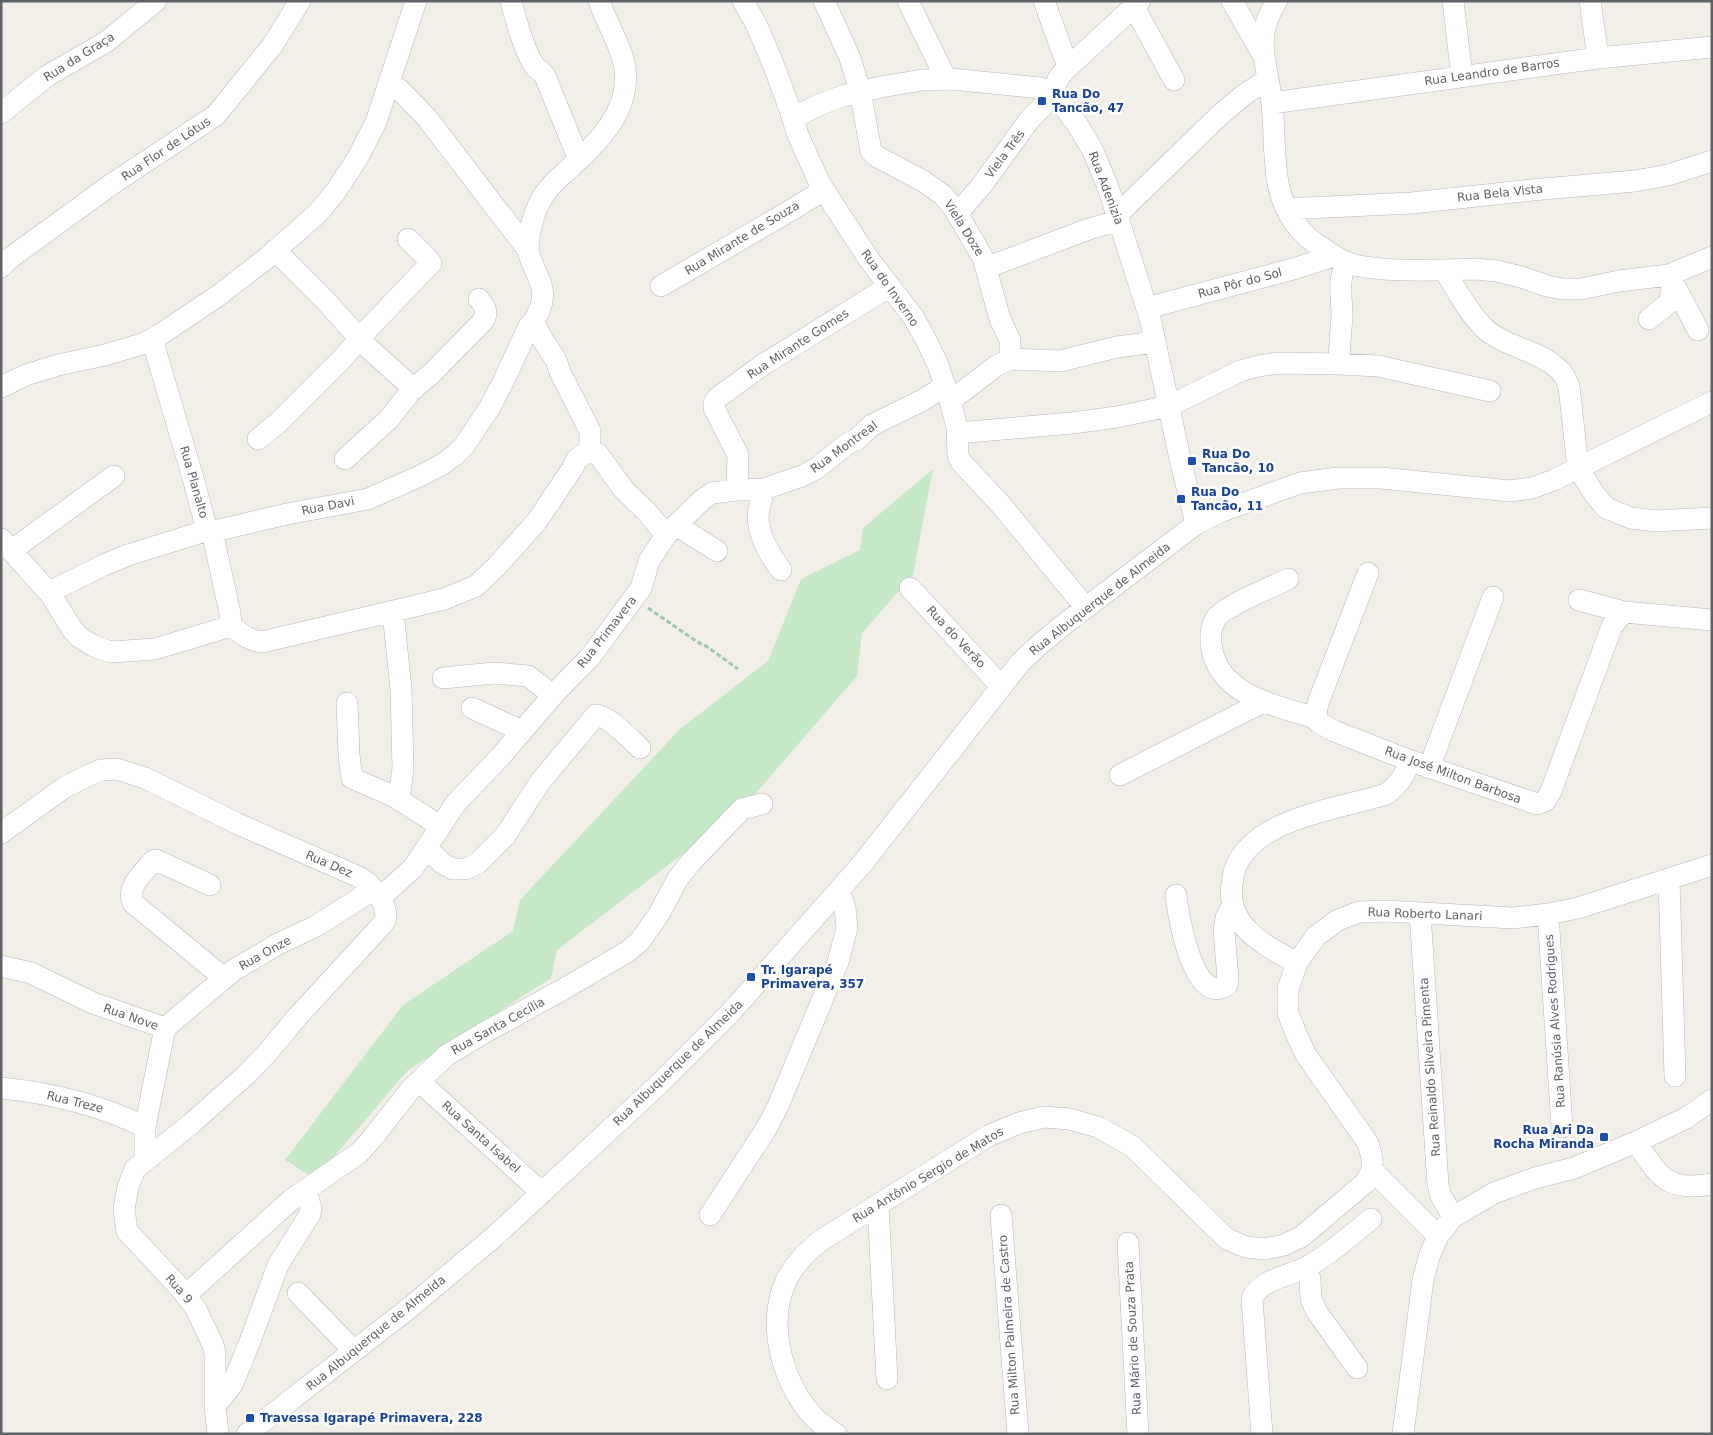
<svg xmlns="http://www.w3.org/2000/svg" width="1713" height="1435" viewBox="0 0 1713 1435" font-family="'DejaVu Sans',sans-serif">
  <style>
    .green { fill: #c5e8c5 }
    .lines { fill: none; stroke-linecap: round; stroke-linejoin: round }
    .minor-casing { stroke: #b5b8bc; stroke-width: 22 }
    .path { stroke: #9cc7a9; stroke-width: 3; stroke-dasharray: 5 2.5; stroke-linecap: butt }
    .minor { stroke: #fff; stroke-width: 21 }
    .transit-dot { fill: #1a4fb4; stroke: #fff; stroke-width: 2 }
    .labels { text-anchor: middle; stroke-width: 5; stroke-linejoin: round; paint-order: stroke }
    .street-label { font-size: 12px; fill: #5f6368; stroke: #fff }
    .transit-label { font-size: 12px; font-weight: bold; fill: #164399; stroke: #fff; text-anchor: start }
  </style>
  <rect width="100%" height="100%" fill="#f1efe8"/>
  <path class="green" d="M933 469 913 575 862 633 857 676 744 807 557 950 551 978 407 1071 315 1179 285 1160 403 1005 513 931 520 900 680 729 768 661 801 579 860 550 863 528Z"/>
  <g class="lines">
    <defs>
      <path id="minor" d="M511 1C515 18 525 52 534 65 537 70 542 71 545 76L579 160
        M743 1 756 24 772 61 789 107 798 135 820 184 868 258 914 318 927 342 938 365 950 401 957 427 958 456 962 463 1002 506 1086 608
        M824 1 850 58 860 91 871 151 876 156 923 181 943 195 954 208 983 258 1000 319 1010 340V359L996 366 950 401
        M908 1 946 79
        M1044 1 1068 67
        M1232 1 1262 53
        M1277 1C1252 37 1268 66 1272 104 1275 132 1273 161 1279 188 1285 212 1296 229 1316 244 1326 250 1335 257 1345 262 1372 272 1415 270 1444 270 1456 289 1468 312 1484 328 1505 347 1537 350 1556 367 1563 372 1566 379 1569 386L1578 468 1595 495 1606 508 1631 518 1656 521 1712 518
        M1453 1 1462 77
        M1590 1 1598 58
        M1134 7 1174 80
        M1053 92 1058 79 1064 71 1140 1
        M1272 103 1598 58 1712 47
        M1 113 47 76 106 42 156 1
        M793 118 821 104 846 95 881 87 922 80 952 79 1040 88 1053 92 1077 124 1092 149 1108 187 1150 318 1180 459 1196 524
        M1286 209 1412 203 1532 190 1635 181 1668 175 1712 161
        M957 214 982 185 1030 119 1054 95
        M1117 215 1220 115 1245 94 1267 80
        M275 250 325 300 365 345 414 389
        M528 250C529 229 534 209 546 192 553 182 564 174 573 165 601 140 630 109 625 69 623 49 606 22 599 1
        M1 267 10 258 112 184 216 115 272 46 300 1
        M986 268 1086 230 1119 220
        M1444 270 1475 269 1497 271 1521 277 1547 286 1563 289H1581L1619 281 1669 275 1712 257
        M1669 275 1698 330
        M661 286 781 216 824 190
        M1147 308 1293 269 1334 256
        M1649 319 1670 302 1672 281
        M534 322 541 337 556 360 560 372 590 431V450L598 454 624 490 646 511 666 535
        M152 339 193 478 205 523 213 536 230 613 231 626
        M1010 359 1060 361 1117 347 1155 342
        M1339 364C1339 348 1341 332 1342 316 1342 298 1337 279 1347 262
        M1 387 26 375 58 365 105 355 145 343 161 334 219 295 267 258 317 214 336 191 357 159 376 122 416 1
        M957 433 1072 423 1117 417 1169 406 1240 371 1258 366 1279 363 1339 364 1378 366 1490 391
        M258 439 279 422 341 360 368 329 431 263 427 258 408 239
        M345 459 388 420 412 390 432 373 482 322C489 314 485 306 479 299
        M764 489C762 498 759 507 758 516 758 534 770 556 781 570
        M737 490 764 489 802 476 817 468 847 444 857 439 872 425 923 400 945 386
        M676 525 717 551
        M1 539 51 595 72 629 79 637 94 646 111 652 155 649 231 626
        M12 550 114 476
        M1368 573 1318 703 1316 713 1318 722 1334 731 1411 761 1537 804 1545 801 1551 791 1612 626 1624 612
        M1288 579C1272 587 1227 605 1217 617 1210 626 1210 640 1212 650 1222 697 1278 706 1316 718
        M910 588 1001 686
        M49 592 104 565 128 555 202 532 215 531 287 514 368 499 420 476 441 465 455 455 464 446 490 407 504 380 529 326C534 322 535 319 538 313 551 287 533 274 528 250L427 118 400 90 389 82
        M1579 600 1624 612 1712 620
        M393 612 401 689 403 768 399 800
        M231 626C241 634 250 641 262 642L415 606 444 599 476 586 497 566 537 521 572 469 577 459 590 450
        M443 678 494 673 528 676 549 692 554 694
        M347 703 349 755 352 778 395 797 440 826
        M472 708 522 731
        M1429 768 1493 597
        M1120 775 1263 702
        M1 833 65 787 87 776 101 770 117 769 145 778 236 823 359 877 368 883 383 902 386 914 385 921 380 927 298 1016 268 1052 247 1074 192 1123 135 1169 128 1187 124 1209 127 1231 181 1289 196 1309 213 1345 215 1353V1406L218 1434
        M427 848 442 863 453 869H466L478 863 505 836 540 782 596 715C609 716 630 739 640 748
        M1669 879 1675 1076
        M210 885 156 860 153 861C143 873 126 887 133 903L224 978
        M1176 895C1178 914 1193 1008 1227 985L1228 979 1224 931 1226 918 1233 905
        M380 898 413 868 456 803 500 757 554 694 591 656 641 588 649 561 666 535 702 500 712 493 737 490 738 455 714 408V403L717 398 764 364 890 286
        M1420 913 1438 1185 1441 1196 1453 1217
        M1548 914 1562 1127
        M1297 963C1266 946 1226 927 1232 884 1233 879 1233 873 1235 869 1254 817 1341 809 1386 794 1399 785 1404 775 1411 761
        M1 966 31 973 93 1003 165 1028 145 1127V1160
        M165 1028 234 970 278 944 316 926 373 890
        M419 1081 542 1193
        M1 1088C52 1093 100 1105 145 1127
        M1636 1142C1660 1177 1666 1192 1712 1184
        M1372 1170 1438 1236
        M878 1205 887 1379
        M710 1215 766 1129 778 1106 838 962 847 928 845 908 839 890
        M1001 1215 1018 1434
        M1128 1243 1138 1434
        M1304 1268 1310 1279 1311 1299 1317 1312 1357 1368
        M298 1293 354 1351
        M186 1295 291 1200 359 1153 370 1141 411 1089 447 1055 482 1034 562 990 627 952 640 941 659 914 677 880 690 863 742 809 762 804
        M215 1406 232 1385 249 1344 278 1265 310 1214 311 1209 306 1190
        M247 1434 408 1309 495 1236 657 1086 731 1012 862 864 1020 663 1039 645 1063 625 1196 524 1220 512 1300 483 1338 478H1381L1510 491 1532 488 1554 480 1712 402
        M836 1434C831 1430 825 1427 820 1423 784 1391 765 1326 786 1281 794 1264 806 1253 820 1241L988 1136 1019 1123 1044 1117 1069 1119 1098 1127 1132 1146 1227 1239 1246 1247 1265 1249 1284 1245 1301 1237 1365 1183 1372 1170V1158L1368 1143 1306 1055 1297 1036 1288 1013V989L1297 963 1316 936 1338 920 1359 912 1386 911 1513 918 1548 914 1578 908 1712 865
        M1262 1434 1252 1299C1260 1279 1287 1277 1305 1268 1329 1255 1350 1236 1371 1219
        M1403 1434 1423 1280 1430 1254 1438 1236 1453 1217 1494 1193 1535 1178 1574 1168 1636 1142 1686 1118 1712 1100"/>
    </defs>
    <use href="#minor" class="minor-casing"/>
    <path class="path" d="M648 608 699 643 706 646 738 669"/>
    <use href="#minor" class="minor"/>
  </g>
  <g class="transit-dot">
    <rect x="1037" y="96" width="10" height="10" rx="2.5"/>
    <rect x="1187" y="456" width="10" height="10" rx="2.5"/>
    <rect x="1176" y="494" width="10" height="10" rx="2.5"/>
    <rect x="746" y="972" width="10" height="10" rx="2.5"/>
    <rect x="1599" y="1132" width="10" height="10" rx="2.5"/>
    <rect x="245" y="1413" width="10" height="10" rx="2.5"/>
  </g>
  <g class="labels">
    <g class="street-label">
      <text transform="translate(79 57) rotate(-32)" y="4">Rua da Graça</text>
      <text transform="translate(1492 72) rotate(-8)" y="4">Rua Leandro de Barros</text>
      <text transform="translate(166 149) rotate(-34)" y="4">Rua Flor de Lótus</text>
      <text transform="translate(1005 154) rotate(-53)" y="4">Viela Três</text>
      <text transform="translate(1106 188) rotate(69)" y="4">Rua Adenizia</text>
      <text transform="translate(1500 193) rotate(-6)" y="4">Rua Bela Vista</text>
      <text transform="translate(964 228) rotate(58)" y="4">Viela Doze</text>
      <text transform="translate(742 238) rotate(-31)" y="4">Rua Mirante de Souza</text>
      <text transform="translate(1240 283) rotate(-15)" y="4">Rua Pôr do Sol</text>
      <text transform="translate(890 288) rotate(55)" y="4">Rua do Inverno</text>
      <text transform="translate(798 344) rotate(-33)" y="4">Rua Mirante Gomes</text>
      <text transform="translate(844 447) rotate(-36)" y="4">Rua Montreal</text>
      <text transform="translate(194 482) rotate(74)" y="4">Rua Planalto</text>
      <text transform="translate(328 506) rotate(-11)" y="4">Rua Davi</text>
      <text transform="translate(1100 599) rotate(-38)" y="4">Rua Albuquerque de Almeida</text>
      <text transform="translate(607 632) rotate(-52)" y="4">Rua Primavera</text>
      <text transform="translate(956 637) rotate(47)" y="4">Rua do Verão</text>
      <text transform="translate(1453 775) rotate(20)" y="4">Rua José Milton Barbosa</text>
      <text transform="translate(329 864) rotate(23)" y="4">Rua Dez</text>
      <text transform="translate(1425 914) rotate(2)" y="4">Rua Roberto Lanari</text>
      <text transform="translate(265 953) rotate(-29)" y="4">Rua Onze</text>
      <text transform="translate(131 1017) rotate(19)" y="4">Rua Nove</text>
      <text transform="translate(1555 1021) rotate(-94)" y="4">Rua Ranúsia Alves Rodrigues</text>
      <text transform="translate(498 1026) rotate(-29)" y="4">Rua Santa Cecília</text>
      <text transform="translate(678 1063) rotate(-44)" y="4">Rua Albuquerque de Almeida</text>
      <text transform="translate(1430 1067) rotate(-94)" y="4">Rua Reinaldo Silveira Pimenta</text>
      <text transform="translate(75 1102) rotate(14)" y="4">Rua Treze</text>
      <text transform="translate(481 1137) rotate(42)" y="4">Rua Santa Isabel</text>
      <text transform="translate(928 1175) rotate(-31)" y="4">Rua Antônio Sergio de Matos</text>
      <text transform="translate(179 1289) rotate(49)" y="4">Rua 9</text>
      <text transform="translate(1009 1325) rotate(-94)" y="4">Rua Milton Palmeira de Castro</text>
      <text transform="translate(376 1333) rotate(-39)" y="4">Rua Albuquerque de Almeida</text>
      <text transform="translate(1133 1338) rotate(-93)" y="4">Rua Mário de Souza Prata</text>
    </g>
    <g class="transit-label">
      <text x="1052" y="98">Rua Do<tspan x="1052" dy="14">Tancão, 47</tspan></text>
      <text x="1202" y="458">Rua Do<tspan x="1202" dy="14">Tancão, 10</tspan></text>
      <text x="1191" y="496">Rua Do<tspan x="1191" dy="14">Tancão, 11</tspan></text>
      <text x="761" y="974">Tr. Igarapé<tspan x="761" dy="14">Primavera, 357</tspan></text>
      <text x="1594" y="1134" text-anchor="end">Rua Ari Da<tspan x="1594" dy="14">Rocha Miranda</tspan></text>
      <text x="260" y="1422">Travessa Igarapé Primavera, 228</text>
    </g>
  </g>
  <rect width="1713" height="1435" fill="none" stroke="#5f6368" stroke-width="5"/>
</svg>
